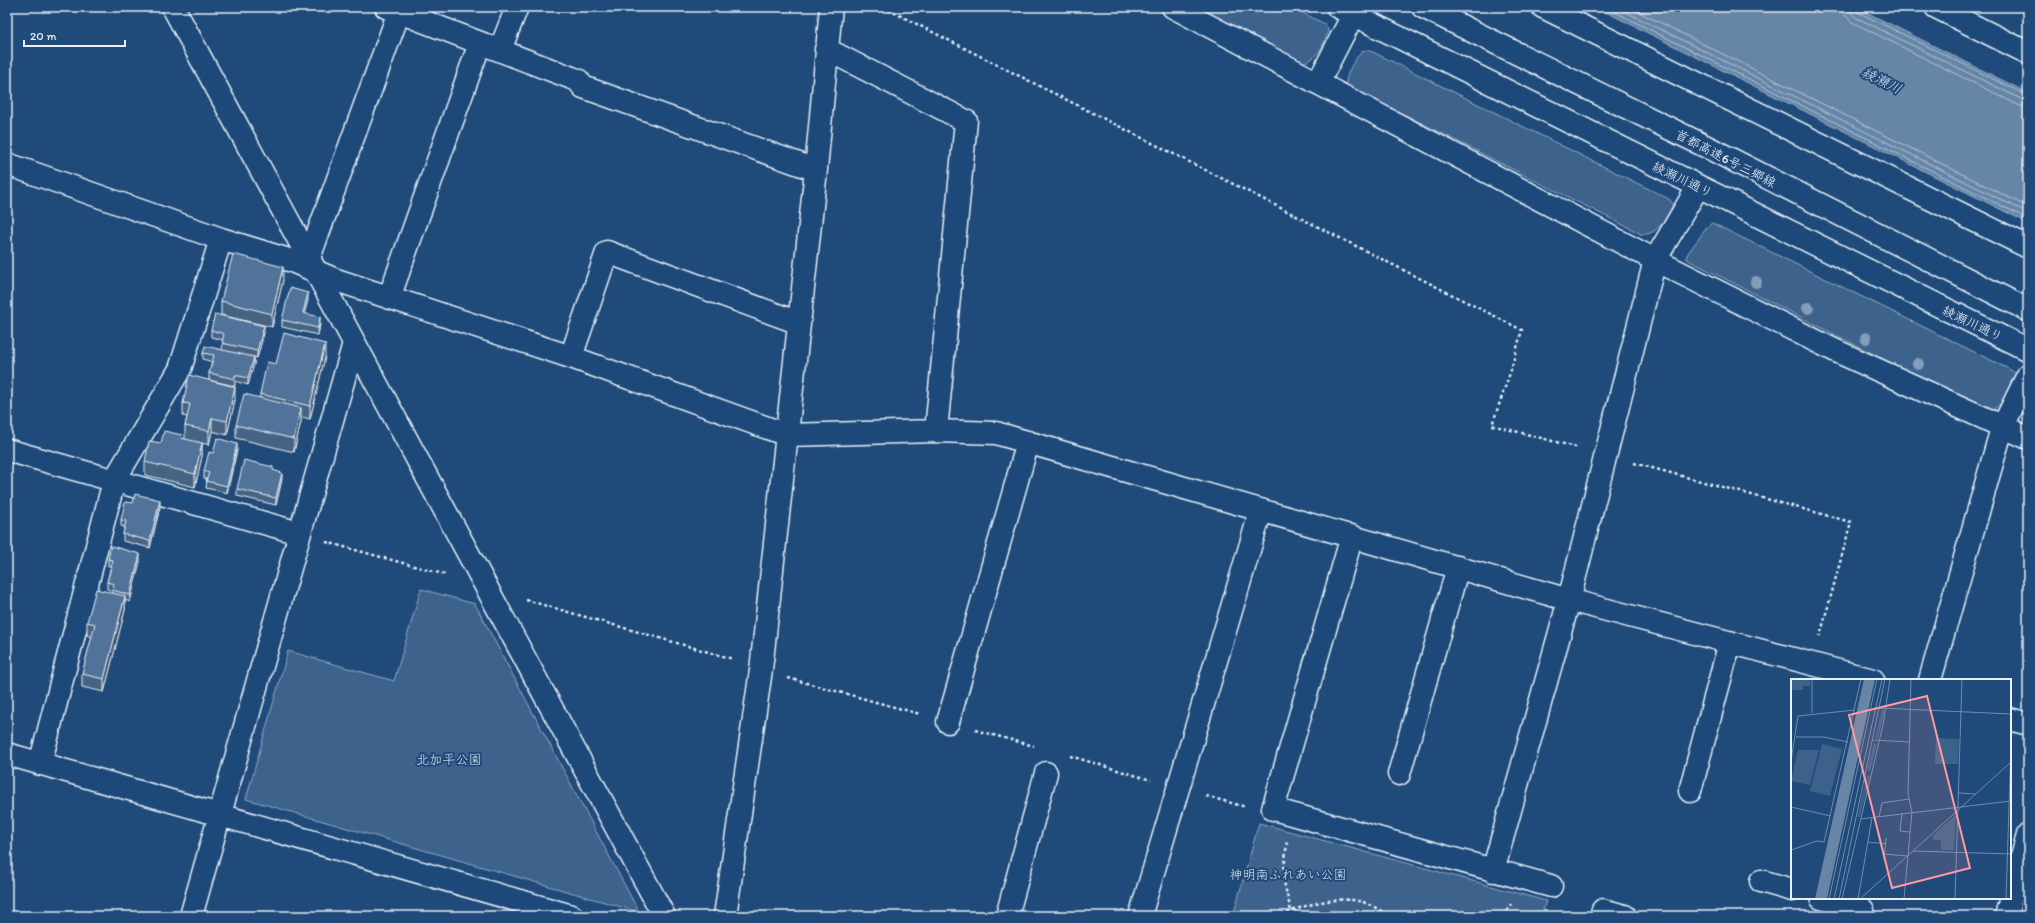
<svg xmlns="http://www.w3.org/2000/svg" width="2035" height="923" viewBox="0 0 2035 923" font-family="Itim,'Klee One',sans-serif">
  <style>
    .green { fill: #3c628c; stroke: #92aac2 }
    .water { fill: #6685a7; stroke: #9ab0c7 }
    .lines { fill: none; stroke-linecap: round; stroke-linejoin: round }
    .shore { stroke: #b4c6d8; stroke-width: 1 }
    .minor-casing { stroke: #e8f1f8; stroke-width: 25 }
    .major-casing { stroke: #e8f1f8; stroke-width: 25 }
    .highway-casing { stroke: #e8f1f8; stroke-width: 25 }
    .path { stroke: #e8f1f8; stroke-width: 2.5; stroke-dasharray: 3 3; stroke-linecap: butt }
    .minor { stroke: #1f4a7a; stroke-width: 22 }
    .major { stroke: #1f4a7a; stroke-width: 22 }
    .highway { stroke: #1f4a7a; stroke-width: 22 }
    .tree { fill: #849eb9 }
    .wall { fill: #466384; stroke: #e8f1f8 }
    .shaded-wall { fill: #39506b; stroke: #e8f1f8 }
    .building { fill: #517399; stroke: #e8f1f8 }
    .labels { text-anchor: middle; stroke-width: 4; stroke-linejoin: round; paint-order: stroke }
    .street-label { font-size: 13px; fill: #e8f1f8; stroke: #1f4a7a }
    .park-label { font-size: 13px; fill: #d7e3ed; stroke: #1f4a7a }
    .water-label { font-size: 14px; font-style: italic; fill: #d4e1ec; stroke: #1f4a7a }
    .inset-road { fill: none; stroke: #6f8dac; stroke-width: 1 }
    .view { fill: #ff9aa2; fill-opacity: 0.15; stroke: #ff9aa2; stroke-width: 2 }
    .inset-edge { fill: none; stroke: #e8f1f8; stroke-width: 2 }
  </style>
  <rect width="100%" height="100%" fill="#1f4a7a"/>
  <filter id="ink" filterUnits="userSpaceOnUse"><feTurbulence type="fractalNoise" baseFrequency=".025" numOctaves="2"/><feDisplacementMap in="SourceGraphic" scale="8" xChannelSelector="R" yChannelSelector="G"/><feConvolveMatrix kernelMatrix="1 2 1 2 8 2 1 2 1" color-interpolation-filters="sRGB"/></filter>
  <g filter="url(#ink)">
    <path class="green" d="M1197 7H1291L1325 24 1328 29C1327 41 1316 62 1303 62Z
      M1364 50 1373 52 1669 199 1673 204C1668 217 1656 237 1641 234L1350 87 1346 83C1347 71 1355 58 1364 50Z
      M1712 223 2011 370 2016 374C2014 385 1999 413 1986 411L1690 261 1686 258 1688 253 1708 226Z
      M421 589 475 604 639 912 246 799 288 651 394 681Z
      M1259 823 1546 901 1541 916H1233Z"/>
    <path class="water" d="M1596 7H1856L2028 93V223Z"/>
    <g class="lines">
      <path class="shore" d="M1605 7 2028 219
        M1616 7 2028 213
        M1629 7 2028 207
        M1844 7 1845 15 1852 22 2020 106 2028 107
        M1850 7 1851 12 1855 17 2023 100 2028 101
        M1855 7 1858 12 2028 96"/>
      <defs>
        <path id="minor" d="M173 7 664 916
          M386 7 572 78 578 80 583 87 816 170
          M1173 7 1655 260 1834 350 2028 438
          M1338 7 2028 350
          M826 49 966 121 936 431
          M500 50 517 7
          M1318 83 1353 15
          M7 164 221 239 292 261 336 280 571 357 787 435 936 431 996 433 1569 600 1873 680
          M309 258 399 12
          M389 298 480 43
          M571 357 607 252 799 323
          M7 450 299 533
          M1352 536 1273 809 1551 886
          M1930 680 2002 428 2028 375
          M2010 719 2028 724
          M948 722 1028 442
          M7 754 572 916
          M40 764 114 481 180 369 221 239
          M1399 774 1458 567
          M1690 791 1730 642
          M1493 871 1569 600 1655 260 1698 187
          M1761 881 1792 890
          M1821 898 1863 910
          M191 916 354 343
          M725 916 761 670 816 170 831 7
          M1007 916 1046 773
          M1140 916 1261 510
          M1601 916 1603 910 1625 916
          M2006 916 2028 835"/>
        <path id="major" d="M1936 7 2028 53"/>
        <path id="highway" d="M1423 7 1709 148 2028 310
          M1543 7 2028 247"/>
      </defs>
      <use href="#minor" class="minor-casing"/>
      <use href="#major" class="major-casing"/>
      <use href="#highway" class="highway-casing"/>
      <path class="path" d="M883 7 1522 330 1510 373 1492 425 1579 448
        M1634 463 1851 522 1820 636
        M326 542 447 575
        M526 600 733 659
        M788 678 920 714
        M975 730 1034 746
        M1070 756 1151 780
        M1206 796 1246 807
        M1287 842 1283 878 1291 911
        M1282 916C1301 905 1336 896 1359 901 1369 903 1381 911 1390 916
        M1504 916 1511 904"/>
      <use href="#minor" class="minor"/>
      <use href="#major" class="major"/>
      <use href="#highway" class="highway"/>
    </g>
    <g class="tree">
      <circle cx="1756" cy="282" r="6"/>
      <circle cx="1808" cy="308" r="6"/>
      <circle cx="1866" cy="338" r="6"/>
      <circle cx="1918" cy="364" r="6"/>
    </g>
    <path class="wall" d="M283 280 272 327 221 315V301Z
      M308 300 304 313 320 324 318 335 282 327V320Z
      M211 330 264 333 257 358 254 357V364L248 385 235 381V386L209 380V373L212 362 203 359V353L222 350 223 340 211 337Z
      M325 357 310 419 301 417V421L294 452 236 438V425L260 398V394L276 364Z
      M235 400 227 435 212 431 209 445 202 443V456L195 487 145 475V462L161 443 182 438 185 439V426L187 417 183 416V403Z
      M237 450 227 493 206 488 207 479 204 478V471L213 453Z
      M273 470 282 479 276 505 237 496V489Z
      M133 503 160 507 150 548 123 541V534L125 527 121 526V520Z
      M108 559 140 561 130 602 125 600V610L104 692 82 687V674L92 637 87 635V622L112 593V591L107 589V582L111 566H108Z"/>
    <path class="shaded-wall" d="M283 267V280L272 327V314Z
      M308 293V300L303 319V313Z
      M320 317V324L318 335V328Z
      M264 326V333L257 358V351Z
      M325 344V357L310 419V406Z
      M254 357V364L248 385V378Z
      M235 387V400L227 435V421Z
      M301 408V421L294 452V439Z
      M212 418V431L209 445V431Z
      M202 443V456L195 487V474Z
      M237 444V450L227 493V486Z
      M282 473V479L276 505V498Z
      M160 500V507L150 548V541Z
      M140 554V561L130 602V595Z
      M125 596V610L104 692V679Z"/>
    <path class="building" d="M233 254 283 267 272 314 221 301Z
      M290 288 308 293 303 313 320 317 318 328 282 320Z
      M215 314 264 326 257 351 222 343 224 334 211 330Z
      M284 333 325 344 310 406 260 394 267 362 276 364Z
      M205 346 254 357 248 378 235 375V379L209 373 214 355 203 353Z
      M189 375 235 387 227 421 212 418 209 431 185 426 190 404 183 403Z
      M244 394 301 408 294 439 236 425Z
      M164 431 182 435 181 438 202 443 195 474 145 462 149 441 161 443Z
      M217 438 237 444 227 486 206 481 209 473 204 471 209 452 213 453Z
      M244 460 273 467V470L282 473 276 498 237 489Z
      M135 494 160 500 150 541 123 534 126 521 121 520 125 502 133 503Z
      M111 546 140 554 130 595 112 590 114 584 107 582 113 560 108 559Z
      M96 589 125 596 104 679 82 674 95 624 87 622Z"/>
  </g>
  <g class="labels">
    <g class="street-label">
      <text transform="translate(1726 158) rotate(27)" y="5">首都高速6号三郷線</text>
      <text transform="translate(1683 179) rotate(26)" y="5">綾瀬川通り</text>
      <text transform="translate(1973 323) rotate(26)" y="5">綾瀬川通り</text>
    </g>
    <g class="park-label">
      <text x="449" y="764">北加平公園</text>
      <text x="1288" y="879">神明南ふれあい公園</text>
    </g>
    <g class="water-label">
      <text transform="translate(1882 80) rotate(27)" y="5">綾瀬川</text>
    </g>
  </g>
  <g transform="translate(1791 679)">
    <rect width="220" height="220" fill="#1f4a7a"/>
    <path d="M0 0H19V7H12V11H0ZM91 30 94 32 87 60 84 59ZM145 59 168 60 167 85H144ZM83 63 86 65 79 93 76 91ZM31 65 51 70 39 117 19 112ZM7 71H28L19 106 0 102ZM76 96 79 97 69 138H66ZM165 136 163 171H150V161H142V156Z" fill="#3c628c"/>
    <path d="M73 0H84L36 220H24Z" fill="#6685a7"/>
    <path class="inset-road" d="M88 29 220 35M21 34V0M5 58H33L57 63M81 61 119 63M0 82 7 37 64 31M168 114 185 115M0 128 40 137M111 134 109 152 119 153M88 138 91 124 118 120M69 140 220 122M33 163 70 0M77 163 95 165M0 171 26 162 33 163M122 172 220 175M93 175 116 177M93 181 95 159M38 220 86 0M43 220 91 0M48 220 94 0M51 220 92 46 99 0M67 220 81 139M69 220 220 83M113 220 121 133 117 115 120 0M164 220 171 0M215 220 220 67"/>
    <path class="view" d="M136 17 179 189 101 209 58 36Z"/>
    <rect width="220" height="220" class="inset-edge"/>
  </g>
  <rect width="2035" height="923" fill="none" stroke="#1f4a7a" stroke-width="24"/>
  <rect x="12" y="12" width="2011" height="899" fill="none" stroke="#e8f1f8" stroke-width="1.5" filter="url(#ink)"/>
  <path d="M24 40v6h101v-6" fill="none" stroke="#e8f1f8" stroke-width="2"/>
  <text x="30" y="40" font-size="12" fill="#e8f1f8" stroke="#1f4a7a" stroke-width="3" paint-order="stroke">20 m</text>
</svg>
